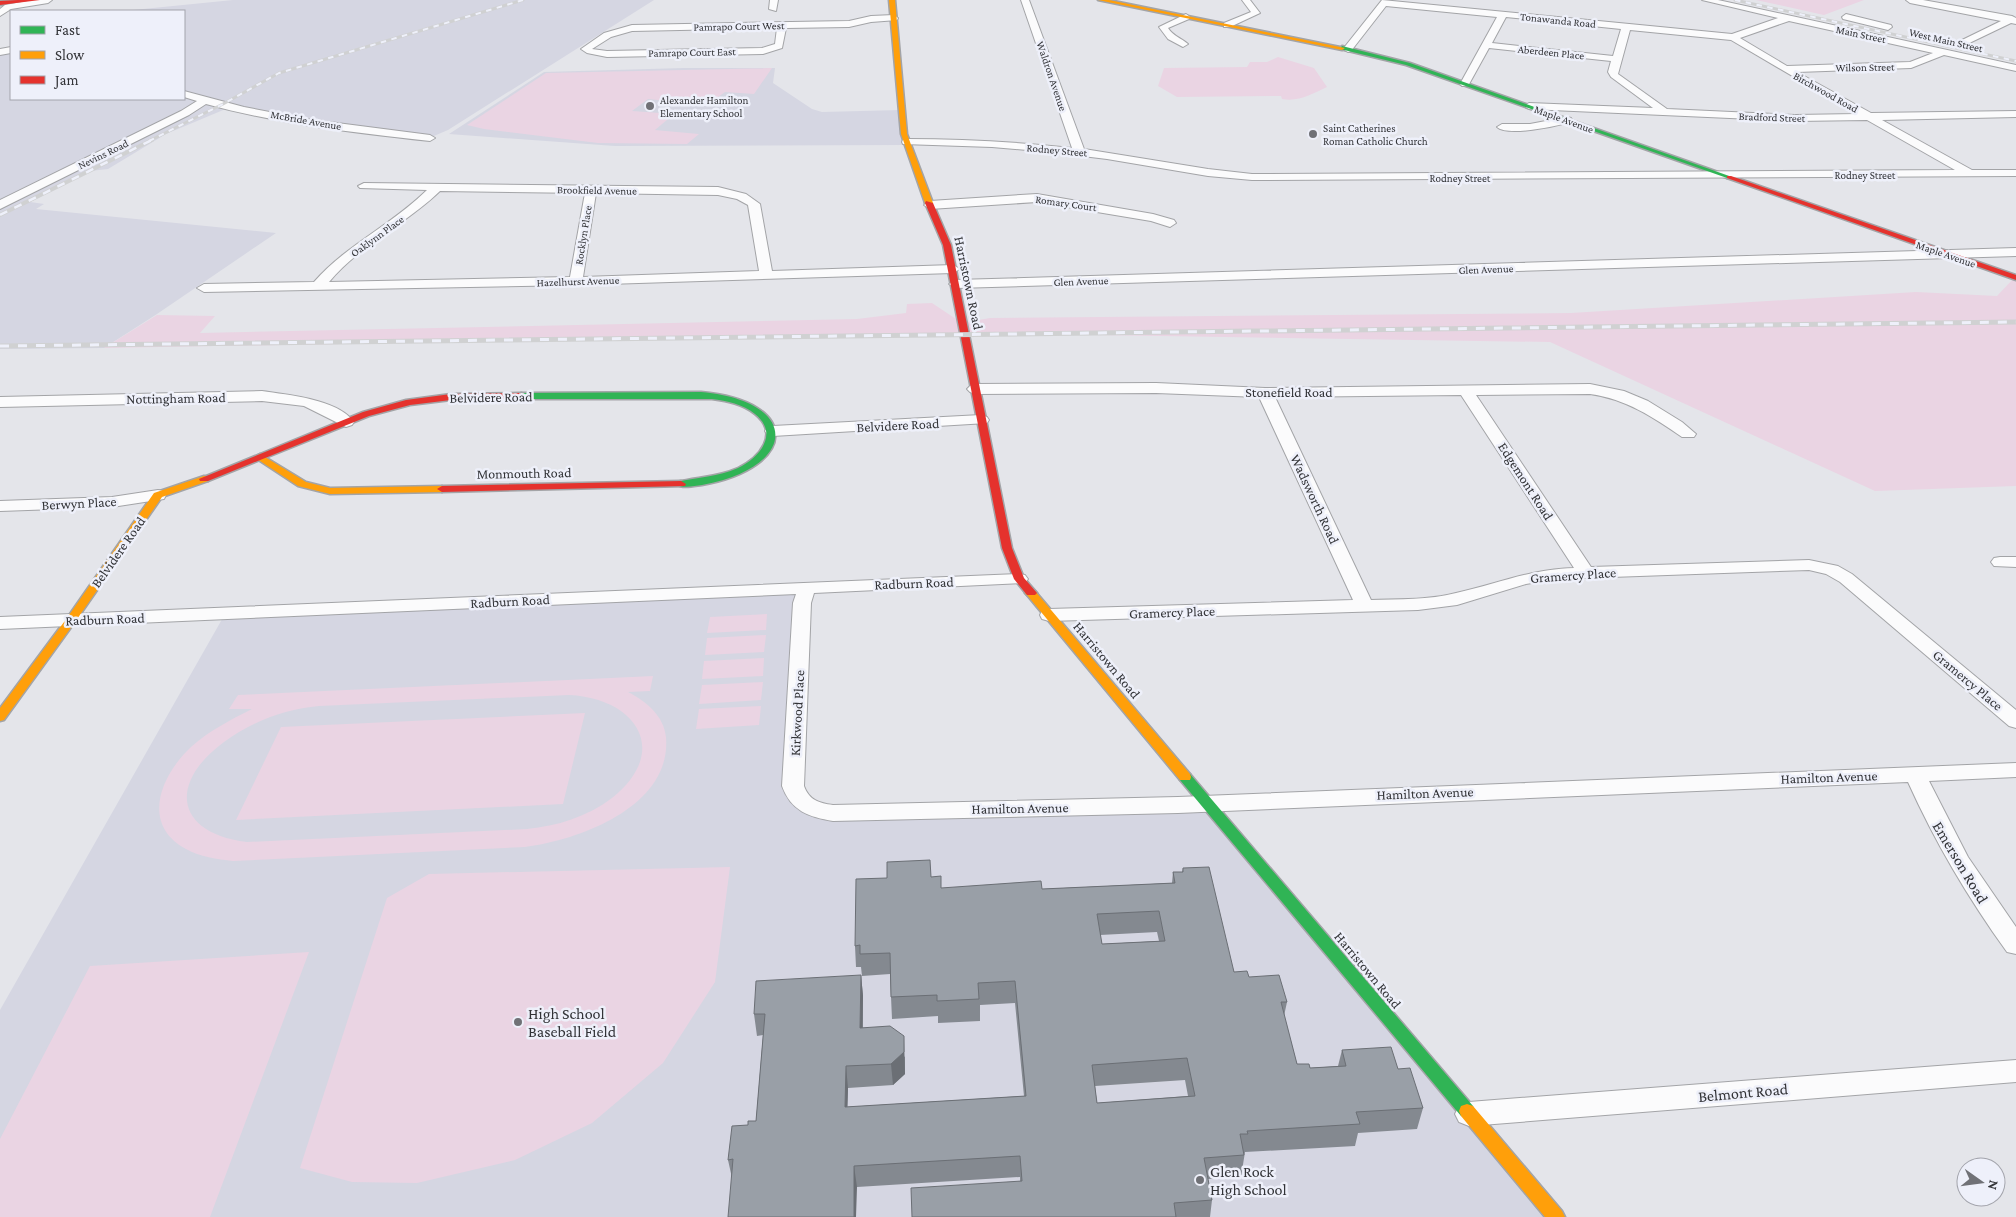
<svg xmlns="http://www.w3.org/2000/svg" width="2016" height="1217" viewBox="0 0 2016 1217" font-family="'Crimson Pro',serif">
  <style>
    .built { fill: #d5d6e2 }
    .green { fill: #ead4e3; fill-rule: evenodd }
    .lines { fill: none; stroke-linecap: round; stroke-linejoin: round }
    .street-casing { stroke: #a3a4a7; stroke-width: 2 }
    .fast-casing { stroke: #a3a4a7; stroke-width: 3 }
    .slow-casing { stroke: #a3a4a7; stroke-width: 3 }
    .jam-casing { stroke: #a3a4a7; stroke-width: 3 }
    .street { fill: #fbfbfc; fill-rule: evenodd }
    .fast { fill: #30b455; fill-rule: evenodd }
    .slow { fill: #ff9f0a; fill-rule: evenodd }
    .jam { fill: #e5322d; fill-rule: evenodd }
    .rail-far2-casing { stroke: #d0d1d2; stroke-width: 3 }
    .rail-far1-casing { stroke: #d0d1d2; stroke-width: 4 }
    .rail-casing { stroke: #d0d1d2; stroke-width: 5 }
    .rail-far2 { stroke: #eef0fa; stroke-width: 2; stroke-dasharray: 5.5; stroke-linecap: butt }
    .rail-far1 { stroke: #eef0fa; stroke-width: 2.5; stroke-dasharray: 8; stroke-linecap: butt }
    .rail { stroke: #eef0fa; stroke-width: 3; stroke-dasharray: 9; stroke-linecap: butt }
    .wall { fill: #848990; fill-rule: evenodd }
    .shaded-wall { fill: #6b6f75 }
    .building { fill: #999fa7; stroke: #6b6f75; fill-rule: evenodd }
    .poi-dot { fill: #707176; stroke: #eef0fa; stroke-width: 2 }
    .labels { text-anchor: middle; stroke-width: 5; stroke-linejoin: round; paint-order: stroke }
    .far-street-label { font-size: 11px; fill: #323337; stroke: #eef0fa }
    .far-poi-label { font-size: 11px; fill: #323337; stroke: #eef0fa; text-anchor: start }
    .street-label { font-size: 14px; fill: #323337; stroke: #eef0fa }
    .near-street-label { font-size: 16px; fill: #323337; stroke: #eef0fa }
    .near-poi-label { font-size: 16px; fill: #323337; stroke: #eef0fa; text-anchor: start }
  </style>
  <rect width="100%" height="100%" fill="#e4e5ea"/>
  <path class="built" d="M233 0H654L448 130 422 141 327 128 228 108 166 134 108 169 90 171 30 202 44 204 36 209 276 233 157 314 104 348 0 349V52L11 50V99H184V11H123Z
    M684 68H775L773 83 812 109 822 112 901 110 907 145 615 146 449 134 544 72Z
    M807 587 793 786 813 810 1208 802 1556 1217H0V1010L225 614Z"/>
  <path class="green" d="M1756 0H1864L1824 15Z
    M1278 57 1314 68 1327 87C1312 94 1299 102 1282 99L1281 96 1177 97 1158 86 1164 68 1247 67 1250 62H1267Z
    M772 68 754 94 725 92 707 105 648 99 632 111 674 114 655 130 699 134 687 144 598 143 484 129 467 125 546 73Z
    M2014 278H2016V486L1875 491 1550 342 964 333 104 348 157 315 215 316 200 333 857 319 906 313 907 304 932 303 962 323 990 318 1571 313 1916 292 1997 296Z
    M767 614 766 630 707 633 710 617Z
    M766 635 764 652 705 655 707 638Z
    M764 658 763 676 702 679 704 661Z
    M653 676 650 691 628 692C646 701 664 716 666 737 672 806 580 840 525 847L233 861C217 859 200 857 186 849 140 824 161 775 191 747 209 731 230 720 252 709H229L238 695ZM569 695C635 698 672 750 612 798 587 817 557 826 527 829L247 842C175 833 168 783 224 742 251 722 285 709 319 706Z
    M763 682 761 700 699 704 702 685Z
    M761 706 759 725 696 729 699 709Z
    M585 713 563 804 236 820 281 727Z
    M730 867 715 982 663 1063 592 1123 515 1160 417 1183 352 1182 300 1168 387 898 429 874Z
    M309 952 210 1217H0V1139L90 966Z"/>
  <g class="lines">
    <defs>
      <path id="street" d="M33 0H52L48 3 11 9 0 16V9L5 5Z
        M770 0H778L776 11 769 9Z
        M1021 0H1029L1084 149 1208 169 1252 174 1955 170 1867 120 1795 121 1529 109 1524 106 1529 103 1653 108 1611 77 1608 72 1611 61 1489 48 1468 86H1462L1460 84 1497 17 1386 6 1351 51 1348 52 1343 49 1382 0 1732 34 1778 18 1702 0H1718L2016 65V71L1944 55 1911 68 1797 72 1871 113 2016 111V117L1882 120 1972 170H2016V176L1252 180 1208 176 1107 159 1050 152 992 147 903 144 902 142 903 140 907 139C962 139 1017 142 1072 148ZM1506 17 1621 29 1613 56 1492 43ZM1789 21 1933 53 1910 62 1787 66 1740 38ZM1630 30 1731 40 1857 114 1795 115 1667 109 1618 74Z
        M1242 0H1250L1260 13 1230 27H1224V23L1251 12Z
        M1906 0H1923L2012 16 2016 18V24L2011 23 1961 47 1958 46V42L2001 21 1910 3Z
        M1186 14 1190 17 1189 19 1168 28C1173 36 1181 38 1188 44L1183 47 1168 39 1159 27Z
        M1846 14 1891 25 1892 27 1888 30 1843 19 1842 17Z
        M894 15 898 18 897 20 871 22 849 27 786 28 782 48 763 54 607 57 587 53 581 49 604 33 632 25 849 21 871 16ZM777 28 775 44 762 48 607 51 592 49 611 37 632 31Z
        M11 47V53L0 55V49Z
        M184 91 244 107 306 119 430 135 435 138 430 141C355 133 279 124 206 104L189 115 0 209V200L181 111 197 101 184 97Z
        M1567 117 1571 118 1572 120 1571 122C1556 126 1508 137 1497 127L1502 124H1530Z
        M364 183 718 187 746 194 760 204 772 271 953 265 960 269 953 273 576 285 204 292 197 288 204 284 314 282C346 245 392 225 427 190L360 188 358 186ZM440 191 585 193 570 277 329 282C360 245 406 224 440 191ZM596 193 718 195 737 199 748 205 759 271 583 277Z
        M1037 194 1153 214 1174 220 1176 223 1170 227 1151 221 1037 202 930 209 924 205 930 201Z
        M2016 248V256L956 288 949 284 956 280Z
        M1156 383 1265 388 1590 384 1624 391 1648 401 1682 422 1696 434 1694 437H1682C1653 417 1626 399 1590 394L1476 395 1591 567 1809 560 1838 566 1852 574 2016 710V728L2009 726 1840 582 1826 574 1809 570 1555 579 1526 584 1457 605 1418 610 1049 621 1042 619 1040 615 1042 611 1049 609 1353 600 1259 397 1156 393 975 394 970 392 967 389 970 386 975 384ZM1461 395 1574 568C1531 569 1497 584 1456 593 1429 600 1399 599 1371 600L1275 397Z
        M262 391C288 395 338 399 354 422L352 425 346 427 304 406 262 401 0 407V397Z
        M981 415 987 417 989 420 987 423 773 436 767 434 765 431 767 428 773 426Z
        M158 490 164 491 166 495 164 499 112 507 0 511V501L112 497Z
        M2000 557H2016V567L1994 566 1991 562 1994 558Z
        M1019 574 1025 575 1028 579 1025 583 814 593 811 603 804 786C809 800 819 803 833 805L1178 797 2016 763V777L1929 781 1968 857 2016 927V954L2007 952C1968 898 1935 842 1908 782L1178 813 833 821C809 817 791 811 782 786L793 603 796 594 0 629V617Z
        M2016 1060V1082L1469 1126 1459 1122 1455 1114 1459 1106 1469 1102Z"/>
      <path id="fast" d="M1342 46 1410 63 1732 177 1727 178 1406 65 1340 49Z
        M701 392C802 401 798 468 702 485 694 486 682 489 676 484L677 482C698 477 718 477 738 468 759 458 780 434 755 414 743 404 727 401 712 399H521L516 396 521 393Z
        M1185 773 1190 774 1473 1106 1475 1111 1473 1116 1467 1118 1461 1116 1180 780 1179 777 1180 774Z"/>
      <path id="slow" d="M889 0H895L907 134 933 203 929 205 925 203 901 134Z
        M1098 0H1109L1345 48 1342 50Z
        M260 454 306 482 330 488 442 486 447 489 442 492 330 494 298 486 257 459 255 457Z
        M204 476 208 477 209 479 208 481 162 497 75 622 4 720 0 721V708L67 618 154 493Z
        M1031 590 1035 591 1190 774 1191 777 1190 780H1180L1027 595 1025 593 1027 591Z
        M1467 1104 1473 1106 1562 1211 1565 1217H1545L1461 1116 1459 1111 1461 1106Z"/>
      <path id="jam" d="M18 0H40L0 5V1Z
        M1727 176H1731L2016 275V280L1727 178Z
        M926 201 933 203 951 245 1012 548 1024 578 1037 593 1035 595H1027L1014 579 1002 548 943 245 925 203Z
        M521 393 524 394V398L451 400 410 405 369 416 208 481H200L199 479 363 412 406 400 451 394Z
        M681 481 686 484 685 486 442 492 437 489 442 486Z"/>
    </defs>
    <use href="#street" class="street-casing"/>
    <use href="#fast" class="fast-casing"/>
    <use href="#slow" class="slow-casing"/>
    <use href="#jam" class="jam-casing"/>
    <use href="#street" class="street"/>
    <use href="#fast" class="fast"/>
    <use href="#slow" class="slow"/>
    <use href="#jam" class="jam"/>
    <defs>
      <path id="rail-far2" d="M1735 0 2016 61
        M149 141 223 104 279 73 523 0"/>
      <path id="rail-far1" d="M0 215 152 140"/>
      <path id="rail" d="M0 346 2016 322"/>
    </defs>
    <use href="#rail-far2" class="rail-far2-casing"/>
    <use href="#rail-far1" class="rail-far1-casing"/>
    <use href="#rail" class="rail-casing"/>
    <use href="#rail-far2" class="rail-far2"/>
    <use href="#rail-far1" class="rail-far1"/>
    <use href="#rail" class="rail"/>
  </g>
  <path class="wall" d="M1183 868 1234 972 1249 977 1287 1002 1284 1016 1297 1064 1310 1068 1338 1066 1342 1050 1398 1069 1423 1108 1417 1129 1358 1133 1355 1146 1245 1152 1241 1177 1208 1179 1212 1200 1210 1217H912L1020 1181V1177L857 1187 732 1178 728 1160 748 1125 756 1121 763 1035 757 1036 754 1014 861 975 863 996V1028L905 1057V1074L893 1085 848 1088 847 1107 1024 1096 1015 1003 980 1005V1021L938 1023V1016L892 1019 890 974 862 976 861 967H856L855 946 887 878 931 877 941 888 1042 889 1172 883 1173 872H1182ZM1157 932 1159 941 1102 944 1100 935ZM1185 1080 1188 1096 1097 1103 1095 1086Z"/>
  <path class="shaded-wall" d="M861 975 863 996 862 1049 860 1028Z
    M904 1036 905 1074 893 1085 891 1064Z
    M846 1066 848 1088 847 1128 845 1107Z
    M854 1166 857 1187 856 1217H854Z"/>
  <path class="building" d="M930 860 931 877 941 876V888L1041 881 1042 889 1175 883 1173 872H1183V868L1209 867 1234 972 1247 971 1249 977 1279 975 1287 1002H1281L1297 1064H1309L1310 1068 1346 1066 1342 1050 1391 1047 1398 1069 1410 1068 1423 1108 1356 1112 1360 1124 1247 1131 1248 1134H1240L1244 1155 1204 1158 1212 1200 1174 1203 1176 1217H912L911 1188 1022 1181 1020 1156 854 1166V1217H728L733 1159 728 1160 732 1126 748 1125V1121H756L765 1014H754L756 981 861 975 860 1028 890 1026 904 1036V1052L891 1064 846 1066 845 1107 1026 1096 1015 981 978 983 979 999 937 1001V995L891 997 890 953 860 954V945L855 946 856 879 887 878V862ZM1159 911 1165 941 1102 944 1097 914ZM1187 1058 1195 1096 1097 1103 1092 1065Z"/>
  <g class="poi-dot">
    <circle cx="650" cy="106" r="5"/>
    <circle cx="1313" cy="134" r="5"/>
    <circle cx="518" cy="1022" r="5"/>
    <circle cx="1200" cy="1180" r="5"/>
  </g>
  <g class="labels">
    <g class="far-street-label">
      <text transform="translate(1558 20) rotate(6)" y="4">Tonawanda Road</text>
      <text transform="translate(739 26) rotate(-1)" y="4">Pamrapo Court West</text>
      <text transform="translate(1861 34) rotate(12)" y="4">Main Street</text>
      <text transform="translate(1946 40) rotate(13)" y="4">West Main Street</text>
      <text transform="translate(692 52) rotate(-1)" y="4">Pamrapo Court East</text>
      <text transform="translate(1551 52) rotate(6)" y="4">Aberdeen Place</text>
      <text transform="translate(1865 67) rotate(-1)" y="4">Wilson Street</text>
      <text transform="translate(1052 76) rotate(71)" y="4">Waldron Avenue</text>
      <text transform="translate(1826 92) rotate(29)" y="4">Birchwood Road</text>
      <text transform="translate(1772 117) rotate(2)" y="4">Bradford Street</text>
      <text transform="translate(1564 119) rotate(20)" y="4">Maple Avenue</text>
      <text transform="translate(306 120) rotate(10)" y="4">McBride Avenue</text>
      <text transform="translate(1057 150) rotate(5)" y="4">Rodney Street</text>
      <text transform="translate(103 154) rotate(-26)" y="4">Nevins Road</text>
      <text x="1865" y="179">Rodney Street</text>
      <text x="1460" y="182">Rodney Street</text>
      <text transform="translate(597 190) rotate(1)" y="4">Brookfield Avenue</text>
      <text transform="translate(1066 203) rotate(8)" y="4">Romary Court</text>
      <text transform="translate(583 235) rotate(-81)" y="4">Rocklyn Place</text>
      <text transform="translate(377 236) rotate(-36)" y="4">Oaklynn Place</text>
      <text transform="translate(1946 254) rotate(19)" y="4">Maple Avenue</text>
      <text transform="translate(1486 269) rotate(-2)" y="4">Glen Avenue</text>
      <text transform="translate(578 281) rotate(-2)" y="4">Hazelhurst Avenue</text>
      <text transform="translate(1081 281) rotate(-2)" y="4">Glen Avenue</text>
    </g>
    <g class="far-poi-label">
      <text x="660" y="104">Alexander Hamilton<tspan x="660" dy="13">Elementary School</tspan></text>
      <text x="1323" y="132">Saint Catherines<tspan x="1323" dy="13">Roman Catholic Church</tspan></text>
    </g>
    <g class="street-label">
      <text transform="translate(969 283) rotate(78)" y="5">Harristown Road</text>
      <text x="1289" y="397">Stonefield Road</text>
      <text transform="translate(491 397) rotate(-1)" y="5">Belvidere Road</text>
      <text transform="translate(176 398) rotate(-1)" y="5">Nottingham Road</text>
      <text transform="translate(898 425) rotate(-3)" y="5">Belvidere Road</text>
      <text transform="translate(524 473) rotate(-1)" y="5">Monmouth Road</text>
      <text transform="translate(1526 481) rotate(57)" y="5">Edgemont Road</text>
      <text transform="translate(1315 499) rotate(65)" y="5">Wadsworth Road</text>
      <text transform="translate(79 503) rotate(-3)" y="5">Berwyn Place</text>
      <text transform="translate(118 552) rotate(-55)" y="5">Belvidere Road</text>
      <text transform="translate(1573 575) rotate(-4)" y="5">Gramercy Place</text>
      <text transform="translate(914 583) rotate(-2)" y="5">Radburn Road</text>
      <text transform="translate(510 601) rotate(-3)" y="5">Radburn Road</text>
      <text transform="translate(1172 612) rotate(-2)" y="5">Gramercy Place</text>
      <text transform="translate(105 619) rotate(-2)" y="5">Radburn Road</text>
      <text transform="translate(1107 660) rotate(50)" y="5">Harristown Road</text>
      <text transform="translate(1968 680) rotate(40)" y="5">Gramercy Place</text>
      <text transform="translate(797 713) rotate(-87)" y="5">Kirkwood Place</text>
      <text transform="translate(1829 777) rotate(-2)" y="5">Hamilton Avenue</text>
      <text transform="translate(1425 793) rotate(-2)" y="5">Hamilton Avenue</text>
      <text transform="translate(1020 808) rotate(-1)" y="5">Hamilton Avenue</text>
      <text transform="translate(1368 970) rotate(50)" y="5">Harristown Road</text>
    </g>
    <g class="near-street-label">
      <text transform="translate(1961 862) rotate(59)" y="6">Emerson Road</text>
      <text transform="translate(1743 1092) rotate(-5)" y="6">Belmont Road</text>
    </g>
    <g class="near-poi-label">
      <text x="528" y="1019">High School<tspan x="528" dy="18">Baseball Field</tspan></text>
      <text x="1210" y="1177">Glen Rock<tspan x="1210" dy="18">High School</tspan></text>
    </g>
  </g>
  <rect x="10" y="10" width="175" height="90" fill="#eef0fa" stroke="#a3a4ac"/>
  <rect x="20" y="26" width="25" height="8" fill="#30b455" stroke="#a3a4ac"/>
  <text x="55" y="35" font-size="15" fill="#323337">Fast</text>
  <rect x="20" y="51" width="25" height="8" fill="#ff9f0a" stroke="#a3a4ac"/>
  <text x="55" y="60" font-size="15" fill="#323337">Slow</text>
  <rect x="20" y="76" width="25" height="8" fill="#e5322d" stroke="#a3a4ac"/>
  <text x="55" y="85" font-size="15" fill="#323337">Jam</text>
  <g transform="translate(1981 1182) rotate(104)"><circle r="24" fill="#eef0fa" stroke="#a3a4ac"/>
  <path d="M0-4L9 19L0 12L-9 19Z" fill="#707176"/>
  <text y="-8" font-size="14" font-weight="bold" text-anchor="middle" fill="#323337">N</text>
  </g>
</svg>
